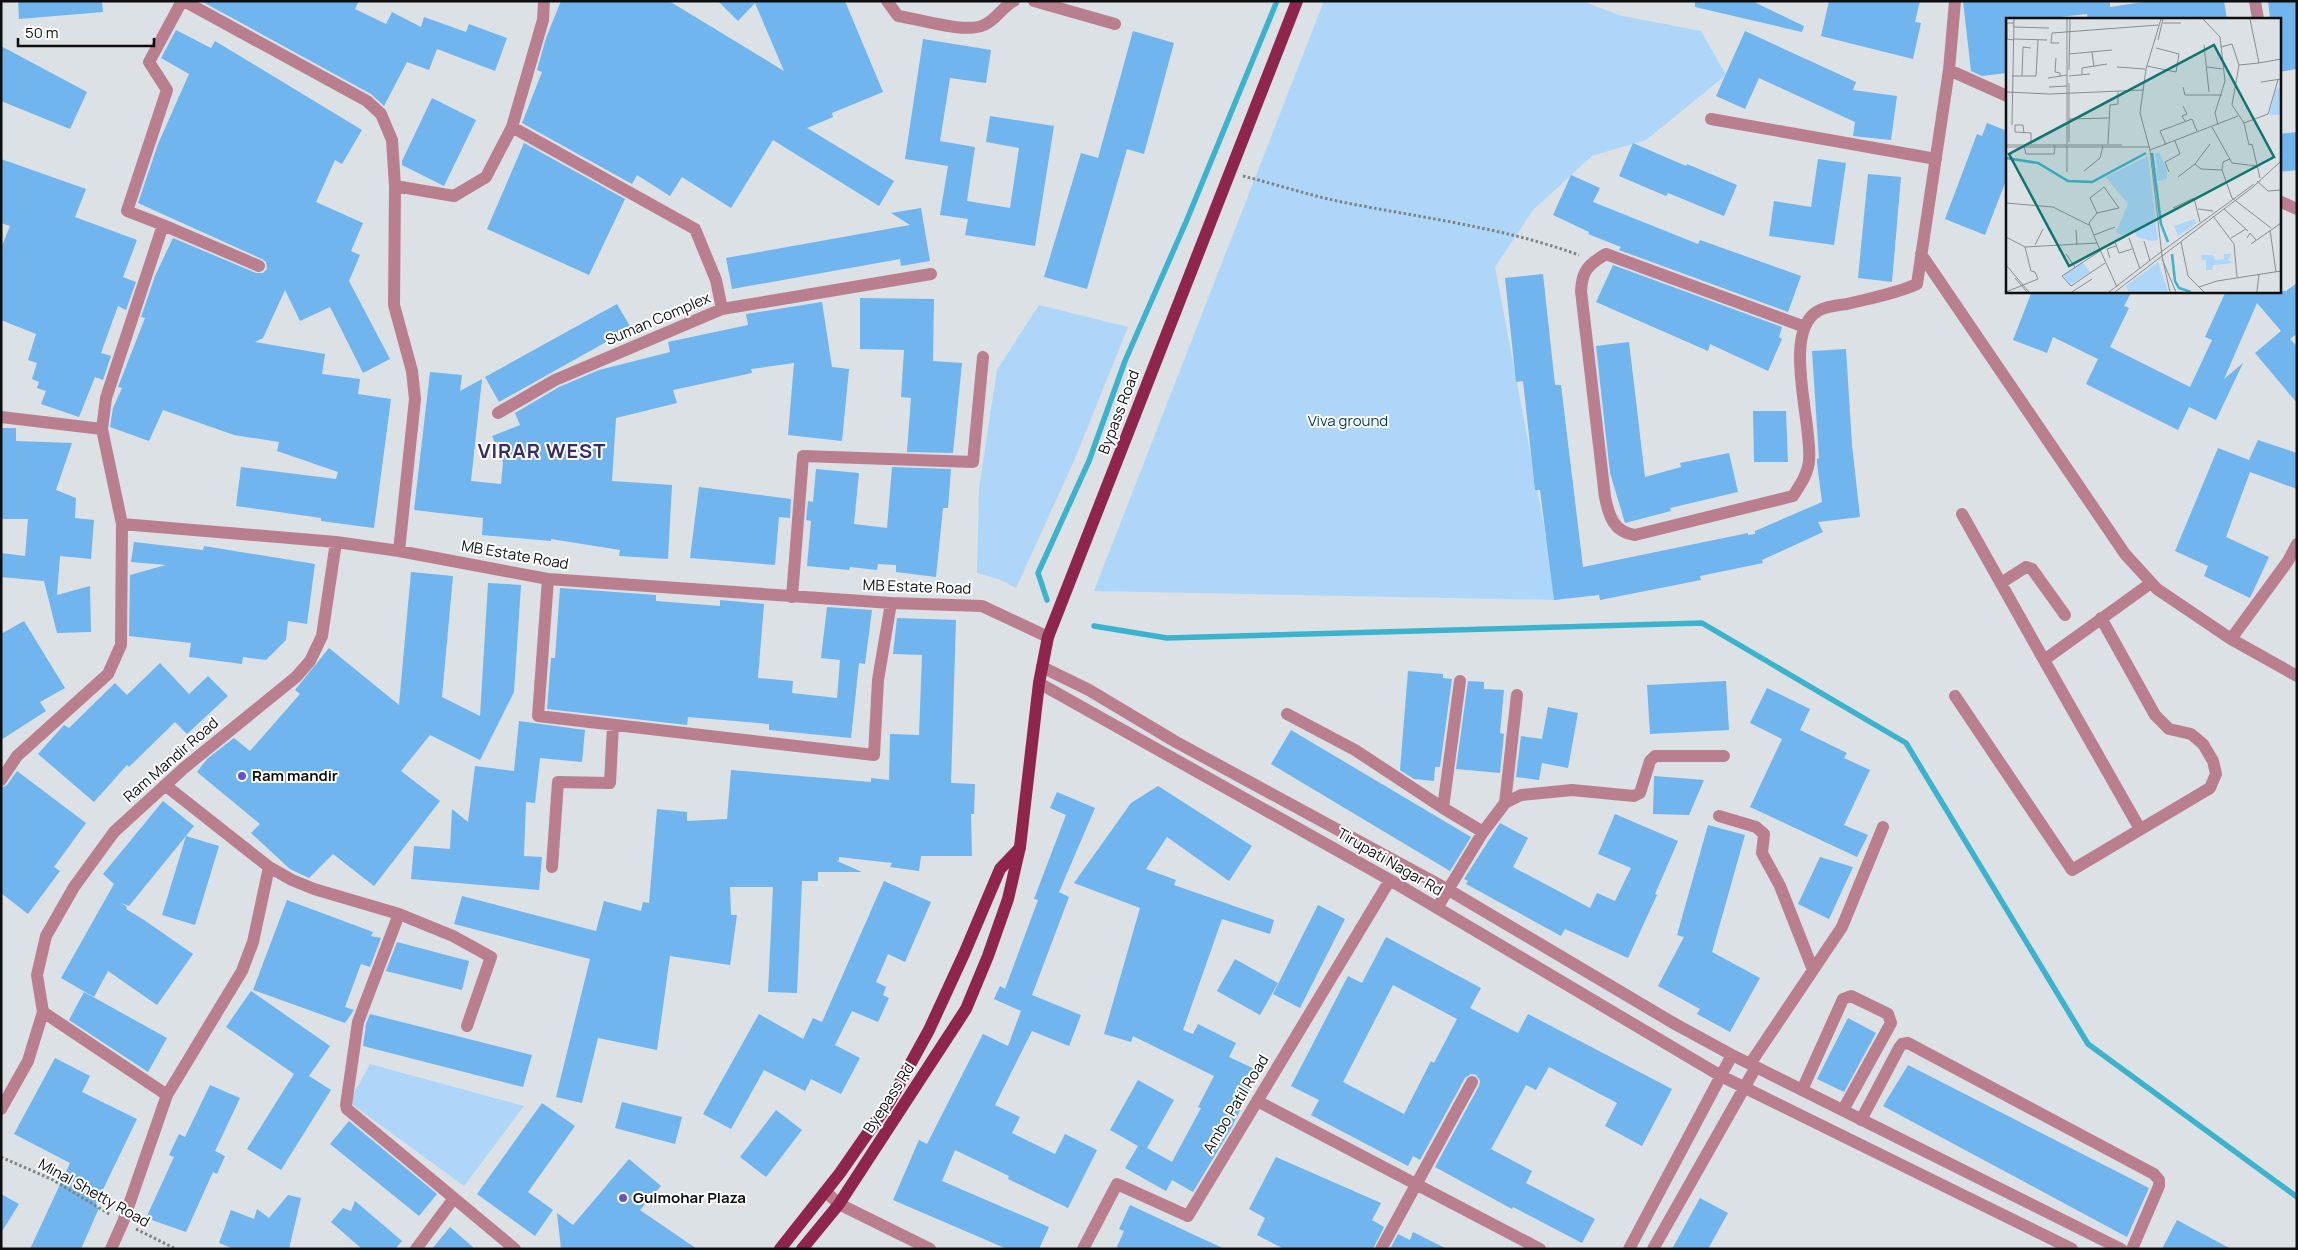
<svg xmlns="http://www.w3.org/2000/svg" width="2298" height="1250" viewBox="0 0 2298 1250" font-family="Manrope,sans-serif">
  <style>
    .green { fill: #aed6f9 }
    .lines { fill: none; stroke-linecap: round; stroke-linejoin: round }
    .stream { stroke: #3cb3cc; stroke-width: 5.5 }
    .building { fill: #70b5ee; fill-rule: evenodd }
    .path { stroke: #7e8284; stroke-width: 3; stroke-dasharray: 2.5 2.5; stroke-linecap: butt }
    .minor { stroke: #ba7f8e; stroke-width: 12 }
    .major { stroke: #8f254c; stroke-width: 12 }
    .poi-dot { fill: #6951ca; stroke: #fff; stroke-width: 2 }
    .labels { text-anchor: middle; stroke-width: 4; stroke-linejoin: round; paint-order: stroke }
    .street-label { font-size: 15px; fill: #0c0e0f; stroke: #fff }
    .park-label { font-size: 15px; fill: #01395d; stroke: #fff }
    .poi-label { font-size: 15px; font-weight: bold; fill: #0c0e0f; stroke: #fff; text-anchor: start }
    .district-label { font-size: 20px; font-weight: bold; letter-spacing: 1px; fill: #362c68; stroke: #fff }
    .inset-river { fill: none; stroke: #3cb3cc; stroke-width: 2.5 }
    .inset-road { fill: none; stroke: #888d8f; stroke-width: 1 }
    .view { fill: #0f766e; fill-opacity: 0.15; stroke: #0f766e; stroke-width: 2.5 }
    .inset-edge { fill: none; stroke: #0c0e0f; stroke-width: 2.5 }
  </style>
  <rect width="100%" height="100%" fill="#dbe1e5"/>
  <path class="green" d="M1324 1H1582L1622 16 1701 31 1726 75 1646 140 1592 156 1533 210 1495 267 1558 600 1094 591Z
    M1039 305 1128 327 1074 461 1016 588 1001 580 977 573 979 489 997 370Z
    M370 1064 524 1106 464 1186 349 1102Z"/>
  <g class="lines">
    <path class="stream" d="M1047 600 1038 573 1089 461 1125 361 1186 222 1277 1
      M1094 626 1167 638 1702 623 1906 743 2088 1044 2297 1197"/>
  </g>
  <path class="building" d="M18 1H102L103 12 19 19Z
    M201 1H359L355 9 386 24 392 12 421 27 424 17 466 32 469 24 507 38 495 71 437 49 429 70 407 62 384 106 371 94Z
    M561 1H669L784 71 755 3 738 21 718 1H845L883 92 832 113 833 117 807 128 894 181 879 206 773 140 731 208 682 177 670 196 637 175 632 184 522 123 542 72 537 70 546 38Z
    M1695 1H1752L1804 26 1802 32 1695 7Z
    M1829 1H1920L1915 22 1921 23 1913 59 1821 36Z
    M1963 1H2110V7L2150 1H2224L2227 19H2088L2087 14 2042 19H2007V73L1982 76 1971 71Z
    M2268 1H2297V69L2279 72V19H2270Z
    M176 30 211 48 215 41 362 130 342 164 335 160 316 202 363 223 351 251 360 255 349 281 390 359 363 373 330 307 300 321 285 290 263 338 255 342 325 354 322 374 360 379 358 394 391 399 374 528 321 521V518L236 506 241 467 336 479 338 472 277 451 279 442 234 435 163 410 149 441 110 427 113 408 122 388 118 387 145 318 141 317 155 276 173 238 256 273H263L267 269 266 262 262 259 138 203 158 144 189 74 161 58Z
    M1133 31 1174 43 1144 154 1127 149 1087 289 1044 277 1081 153 1098 158Z
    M1745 31 1856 82 1853 90 1897 96 1891 140 1853 136 1855 122 1759 78 1745 109 1716 96Z
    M923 39 991 50 986 83 950 78 940 141 975 147 967 201 1010 208 1019 148 986 142 990 116 1054 126 1035 246 965 235 968 219 940 215 948 166 905 159Z
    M1 46 87 92 70 129 1 101Z
    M432 98 476 120 444 186 402 165V161Z
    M1987 123 2007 131V178L1985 235 1945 219 1977 134 1982 136Z
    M2297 132V170L2279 172V134Z
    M524 143 625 199 589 275 487 229Z
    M1633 143 1686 166 1687 164 1737 185 1724 216 1668 193 1666 196 1619 176Z
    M1 159 86 189 75 217 137 240 123 277 136 282 126 310 118 306 101 353 111 356 103 380 95 377 79 417 41 404 46 391 37 388 39 382 32 379 37 363 28 360 36 334 1 320V248L10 226 1 223Z
    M1818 159 1846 163 1834 245 1769 236 1774 201 1811 207Z
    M1868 174 1901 177 1892 282 1858 278Z
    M1571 175 1600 188 1593 202 1698 244 1700 240 1801 276 1788 312 1619 250 1621 247 1588 234 1589 232 1553 215Z
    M921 208 930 261 901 266 900 259 732 289 726 258 910 225 891 213Z
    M1613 265 1782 327 1779 337 1782 339 1768 371 1710 344 1708 351 1596 302Z
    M1543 274 1555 385H1561L1583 567 1748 533V535L1755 534V531L1822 502 1817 463V459L1819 458 1812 351 1846 349 1852 445 1860 517 1818 522 1823 532 1762 560 1763 563 1700 576 1701 580 1600 600 1599 595 1554 600 1540 490H1535L1523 381 1516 382 1505 278Z
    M2297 283V334L2290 339 2297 346V403L2255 353 2281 331 2257 303 2224 379 2243 363 2216 420 2189 407 2178 430 2086 384 2098 359 2053 337 2047 353 2013 340 2032 291H2132L2124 306 2129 308 2110 347 2190 387 2212 340 2205 337 2226 291H2286Z
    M860 298 934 299 933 361 962 363 953 453 907 452 911 398 901 397 904 350 860 349Z
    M822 302 832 367 849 369 842 441 788 435 794 363 751 369 752 373 673 390 677 403 616 418 612 481 672 485 668 559 619 556 620 550 551 539V541L482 535 483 518 414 510 430 372 462 375 460 391 482 379 471 481 501 484 503 463 492 436 520 425 515 413 559 387 599 370 670 352 668 342 748 325 746 314Z
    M617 304 631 328 499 402 485 377Z
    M1629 342 1645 477 1681 467 1680 463 1729 453 1738 492 1670 508 1671 511 1625 523 1610 473 1596 346Z
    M1753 411H1786L1788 462H1754Z
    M1 428H16V441L72 443 56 490 76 498 75 518 94 520 91 559 60 556 57 595 90 586 91 632 57 633 44 581 1 577V553L25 556 28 519H1Z
    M2258 440 2297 453V489L2250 472 2226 537 2269 557 2250 598 2204 576 2208 566 2175 551 2218 448 2249 460Z
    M892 467 951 469 948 508H943L936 577 896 572V565L878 564 877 570 850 567 849 570 807 566 811 521 806 520 808 501 813 502 816 469 859 473 854 524 887 528Z
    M699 487 791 499 790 518 779 517 775 565 690 558Z
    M134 542 203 550 204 546 315 564 307 624 288 621 286 640 266 660 243 657 242 664 189 657 191 643 129 636 130 575 166 565 131 562Z
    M411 572 453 576 442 697 480 716 488 583 521 585 514 692 480 760 430 735 401 771 440 801 374 886 333 854 309 878 290 869 251 833 260 824 197 772 207 759 234 738 250 751 300 694 295 690 329 648 399 705Z
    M560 588 656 595V601L720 606V600L764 604 758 678 793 681 792 693 837 698 840 660 821 658 827 607 872 610 865 664 859 663 851 738 769 730V724L688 717 687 725 547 709 551 658H555Z
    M897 618 956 620 951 783 975 784 974 814H971L972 856H921L919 871 890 867 892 863 839 857V860L837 861 862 872H818V881H802L797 993 768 992 773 887H730L731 915H737L730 965 670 956 657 1050 598 1038 582 1103 556 1097 590 959 454 924 462 896 596 931 604 901 641 911 643 902 649 903 657 809 687 812V821L727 819 731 770 871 782V778L889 780 890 734 919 735 922 655 893 654Z
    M24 621 65 688 40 702 46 711 1 740V634Z
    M160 663 189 694 208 676 228 696 187 734 175 722 129 767 127 765 94 802 38 754 64 725 69 728 115 683 127 695Z
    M1408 671 1443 674V678L1452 679 1440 767H1435L1434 781 1414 779 1400 770Z
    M1468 681 1484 682V689L1504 690 1500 733 1504 734 1500 773 1456 769Z
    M1726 681 1729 730 1650 734 1647 685Z
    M1767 688 1810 709 1800 730 1847 753 1844 758 1870 770 1844 825 1868 835 1857 857 1750 807 1782 739 1750 723Z
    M1548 707 1578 713 1568 768 1542 763 1539 780 1516 777 1521 736 1542 739Z
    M519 721 585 730 582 762 540 758 535 803 526 802 524 856 542 857 539 890 411 879 414 846 450 849 452 809 468 822 475 766 514 771Z
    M1291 730 1471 837 1450 871 1271 764Z
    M17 771 86 823 54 867 60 871 28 914 1 893V788L7 785Z
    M1654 776 1704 780 1689 815 1653 814Z
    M1158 786 1252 846 1229 881 1167 837 1146 869 1176 880 1174 885 1274 920 1270 934 1222 919 1183 1030 1193 1034 1198 1024 1236 1043 1229 1057 1259 1071 1232 1127 1193 1192 1172 1180 1166 1191 1125 1168 1138 1146 1110 1130 1138 1080 1174 1100 1147 1148 1172 1162 1201 1108 1198 1107 1214 1076 1133 1036 1131 1042 1104 1034 1140 908 1074 883 1131 803Z
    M1057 792 1095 808 1059 892 1069 897 1032 995 1081 1015 1069 1046 1032 1031 995 1105 1020 1117 1012 1133 1055 1154 1065 1134 1097 1150 1068 1208 1008 1179 1009 1176 955 1150 942 1181 1049 1227 1039 1249H1007L893 1200 919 1140 927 1144 983 1034 1008 1046 1021 1011 994 999 1000 986 1005 989 1038 900 1034 899 1066 815 1050 808Z
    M163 801 194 826 129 906 121 903 127 907 126 909 144 920 193 954 157 1005 108 971 94 997 61 978 114 884 103 874Z
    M1615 814 1678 841 1655 894 1657 895 1628 958 1565 929 1561 936 1466 884 1468 881 1464 879 1500 823 1528 838 1513 867 1590 908 1597 893 1615 901 1631 868 1598 854Z
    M1708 825 1745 835 1712 952 1760 978 1730 1032 1697 1014 1700 1009 1658 986 1684 937 1677 935Z
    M186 836 219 846 195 925 162 915Z
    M1820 857 1853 867 1829 919 1798 904Z
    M884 881 931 902 905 962 888 954 876 982 886 987 883 995 889 998 878 1022 852 1011 835 1045 860 1058 841 1094 811 1079 805 1091 764 1070 731 1129 703 1114 759 1014 803 1039 813 1018 822 1022Z
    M287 900 373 932 371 936 381 938 370 967 361 964 345 1007 354 1010 345 1023 253 990Z
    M1318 905 1345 919 1300 1008 1273 994Z
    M1386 937 1481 988 1470 1008 1518 1033 1528 1014 1672 1089 1642 1146 1605 1126 1617 1103 1549 1067 1536 1090 1526 1085 1491 1149 1532 1171 1526 1183 1595 1219 1582 1243 1513 1207 1512 1209 1435 1167 1479 1086 1480 1081 1476 1075 1471 1074 1465 1078 1420 1160 1413 1156 1408 1166 1311 1115 1319 1100 1291 1086 1348 976 1362 983ZM1393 985 1457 1019 1434 1063 1431 1061 1404 1114 1343 1082Z
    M397 942 469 961 462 990 386 971Z
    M1235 959 1278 983 1260 1015 1217 991Z
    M251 991 330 1046 309 1076 331 1090 281 1170 247 1149 294 1074 226 1027Z
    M84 992 167 1038 148 1072 69 1020Z
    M370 1014 532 1055 523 1087 363 1046 366 1024Z
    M1848 1018 1876 1033 1844 1092 1817 1079Z
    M55 1058 90 1076 82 1092 137 1119 95 1206 99 1208 81 1249H30L70 1163 14 1134Z
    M1908 1065 2149 1188 2127 1237 1883 1106Z
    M210 1085 240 1098 215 1151 225 1156 217 1174 213 1172 186 1232 146 1218 174 1157 169 1155 179 1134 185 1137Z
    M622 1102 682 1117 675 1144 615 1128Z
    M542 1103 575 1126 528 1192 553 1210 535 1236 477 1194Z
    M776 1110 802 1130 766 1177 740 1157Z
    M349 1121 437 1194 419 1216 330 1144Z
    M1276 1157 1381 1203 1372 1220 1384 1227 1373 1249H1284L1257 1235 1265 1218 1249 1209Z
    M629 1159 661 1186 640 1210 697 1249H561L557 1213 573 1225Z
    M1 1194 19 1204 1 1233Z
    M288 1195 301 1198 289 1249H234L219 1243 231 1210 254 1219 257 1209 269 1218Z
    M1700 1198 1728 1213 1708 1249H1672Z
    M355 1201 402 1241 395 1249H362L331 1222 343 1208 351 1211Z
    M1130 1205 1190 1233 1225 1249H1116L1124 1231 1119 1229Z
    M2177 1220 2231 1249H2162Z
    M450 1227 475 1249H432Z
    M1413 1232 1447 1249H1390L1398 1234 1410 1240Z"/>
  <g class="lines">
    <path class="path" d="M1243 176C1275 184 1308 195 1342 202 1422 218 1502 227 1579 255
      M1 1157 53 1180 111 1215
      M136 1229 176 1249"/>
    <path class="minor" d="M184 1 367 101 381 114 392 140 395 186 394 305 412 371 415 399 399 551
      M887 1 898 16C919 19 966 34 984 25 996 20 1002 7 1014 1
      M1034 1 1115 24
      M2255 1 2258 19
      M1949 70 1955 1
      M1711 119 1936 159
      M512 127 695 229 716 280 722 309
      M395 186 454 196 486 177 512 127 543 20 544 1
      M2279 201 2297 209
      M163 225 259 266
      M1921 254 2125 554 2157 589 2231 639 2297 676
      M1805 327 1606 254C1589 264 1582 270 1581 291L1605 497C1609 517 1614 532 1635 535L1793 496C1800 485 1808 474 1809 461 1813 425 1781 332 1818 311 1826 306 1839 305 1847 304 1871 298 1895 294 1917 284L1949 70 2007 96
      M498 413 555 380 722 309 931 274
      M1 417 102 429
      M1962 514 2044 660 2151 583
      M122 524 336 542 399 551 548 579 891 603 982 606 1048 637
      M548 579 538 716 874 755 878 680 891 603
      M2001 583 2026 567 2032 569 2065 615
      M792 597 803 456 973 462 983 357
      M2231 639 2288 561 2297 544
      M2044 660 2140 829
      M1042 667 1089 690 1176 742 1447 889 1675 1024 1732 1055 2121 1249
      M1039 683 1390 880 1721 1076 2072 1249
      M1955 696 2072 870 2210 788 2216 774 2213 761 2203 744 2191 734 2169 729 2155 715 2101 618
      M1287 714 1355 750 1443 808 1483 832
      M1 780 17 756 108 674 121 645 122 524 102 429 106 398 163 225 127 211 167 90 149 62 182 1
      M165 785 269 867 292 880 314 889 399 914 453 936 491 957 467 1026
      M1505 803 1517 695
      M1443 808 1460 681
      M1719 816 1756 827 1764 834 1762 853 1780 886 1813 970
      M552 867 558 782 610 783 613 725
      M1437 908 1483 832 1505 803 1521 795 1572 790 1634 796 1640 793 1650 761 1655 756H1724
      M399 914 358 1022 346 1105 347 1109 515 1249
      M43 1012 167 1095
      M1750 1064 1842 927 1883 827
      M1802 1090 1843 999 1851 996 1888 1014 1891 1023 1843 1110
      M1257 1101 1540 1249
      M1 1109 28 1061 43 1012 37 975 46 936 74 887 114 832 184 768 296 677 310 661 322 636 336 542
      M1861 1120 1899 1048 1902 1044 1908 1043 2154 1174 2159 1180V1186L2132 1249
      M826 1192 839 1204 930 1249
      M111 1249 123 1222 167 1095 242 971 253 942 269 867
      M416 1249 454 1198
      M1083 1249 1117 1184 1188 1216 1390 880
      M1381 1249 1472 1082
      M1629 1249 1732 1055
      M1653 1249 1756 1067"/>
    <path class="major" d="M780 1249 840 1173 890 1101 929 1030 964 954 1000 869 1020 848
      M802 1249 839 1204 966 1009 988 956 1008 899 1020 847 1039 683 1048 637 1297 1"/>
  </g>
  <g class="poi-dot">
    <circle cx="242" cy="776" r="5"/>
    <circle cx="623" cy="1198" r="5"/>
  </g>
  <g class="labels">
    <g class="street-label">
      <text transform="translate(658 319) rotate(-23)" y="5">Suman Complex</text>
      <text transform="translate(1119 412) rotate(-69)" y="5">Bypass Road</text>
      <text transform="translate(515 555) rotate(10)" y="5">MB Estate Road</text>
      <text transform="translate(917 587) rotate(2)" y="5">MB Estate Road</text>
      <text transform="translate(171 760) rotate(-41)" y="5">Ram Mandir Road</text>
      <text transform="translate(1390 862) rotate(30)" y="5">Tirupati Nagar Rd</text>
      <text transform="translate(889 1098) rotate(-57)" y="5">Byepass Rd</text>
      <text transform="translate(1236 1104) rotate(-59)" y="5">Ambo Patil Road</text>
      <text transform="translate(94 1193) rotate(29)" y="5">Minal Shetty Road</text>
    </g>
    <g class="park-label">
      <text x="1348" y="426">Viva ground</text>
    </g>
    <g class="poi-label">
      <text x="252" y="781">Ram mandir</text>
      <text x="633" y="1203">Gulmohar Plaza</text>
    </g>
    <g class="district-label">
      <text x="542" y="458">VIRAR WEST</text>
    </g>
  </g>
  <g transform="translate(2006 18)">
    <rect width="275" height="275" fill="#dbe1e5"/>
    <path d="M275 69V97H263L270 71ZM153 134 161 153V161L152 163 149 135ZM142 138 152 222 146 223 131 219 129 214 115 217 110 214 122 186 100 159ZM188 201 191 205 172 218 168 208ZM218 236H226L222 242 228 245 207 247 206 252H200V242H196L195 237H207L209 242 218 241ZM76 244 84 254 64 267 57 257ZM152 244 162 274H123L120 268Z" fill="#aed6f9"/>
    <path class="inset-river" d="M146 135 155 206 162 224M0 140 32 145 62 163 86 164 140 135M166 236 169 263 173 270 185 274"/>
    <path class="inset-road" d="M197 1 214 19 219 63 209 95 212 107M157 5H175M8 9 43 10M8 21 41 22M8 22 1 21V5H8M152 22 157 1M53 25H45L46 15 152 7M198 27 203 74M215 29 226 26 233 47 226 87 238 105 243 127 246 126 254 160M86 34 88 49M63 36 106 32M50 40 49 54 54 55V59M253 45 275 41M233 47 253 45 244 1M141 48 170 54 173 36 150 30M111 49 139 51M201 49 216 51M63 52 64 1M76 57V50L101 46M6 58H30L32 22M16 58 17 29 25 30M63 58 84 56M42 60 61 57M255 64 275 61M43 69 61 68M177 69 179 77H216M0 74 44 76 138 72M177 88 181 96 176 98 179 103M63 101 103 100M238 105 262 96 272 62M6 107 8 1M206 109 226 145 251 148M18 115 17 107H9V114L25 115V126M63 124V65M61 126V1M102 126 104 87 112 86V73M0 127H116M160 127 154 113 186 101 191 113M18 128 20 136H48L49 127M0 129H143M144 132 232 98M224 141 217 144 216 152 226 180 265 210M189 146 195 151 216 152M78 153 94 140 97 128M61 154V127M163 154 159 144 174 136 169 123M172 159 189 146 204 126M251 163 262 173 275 172M0 185 47 189 83 207M167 190 188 180 194 204M192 191 207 193M218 191 242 213M207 198 228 226 231 259M70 212 71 227M264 212 270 254M88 217 109 209M0 219 19 229 91 225 83 205 91 195 113 190 98 169 84 180 91 195M123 220 134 251M225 220 240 211M241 220 244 215 250 222M138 223 144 243M109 224 113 235 126 231M175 224 182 258 198 274M91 225 111 269M245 226 275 205M29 227 37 211M94 233 56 258 65 268 99 245M155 234 248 166M60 236 69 249M104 240 101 231 110 228M156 241 170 274M0 247 23 274M9 260 21 274M193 269 211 263 275 253M0 274 32 261 29 254 25 253 19 229M66 274 86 261M103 274 155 234M109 274 156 238 144 132 134 95 140 51 155 1M164 274 156 238 247 169 275 143M251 274 253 256"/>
    <path class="view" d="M208 27 268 139 63 248 3 136Z"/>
    <rect width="275" height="275" class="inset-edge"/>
  </g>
  <rect width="2298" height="1250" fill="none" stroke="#0c0e0f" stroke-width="5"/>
  <path d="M18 38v8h136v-8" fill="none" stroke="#0c0e0f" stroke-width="2.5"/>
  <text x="25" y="38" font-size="15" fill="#0c0e0f" stroke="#ffffff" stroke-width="4" paint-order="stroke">50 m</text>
</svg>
